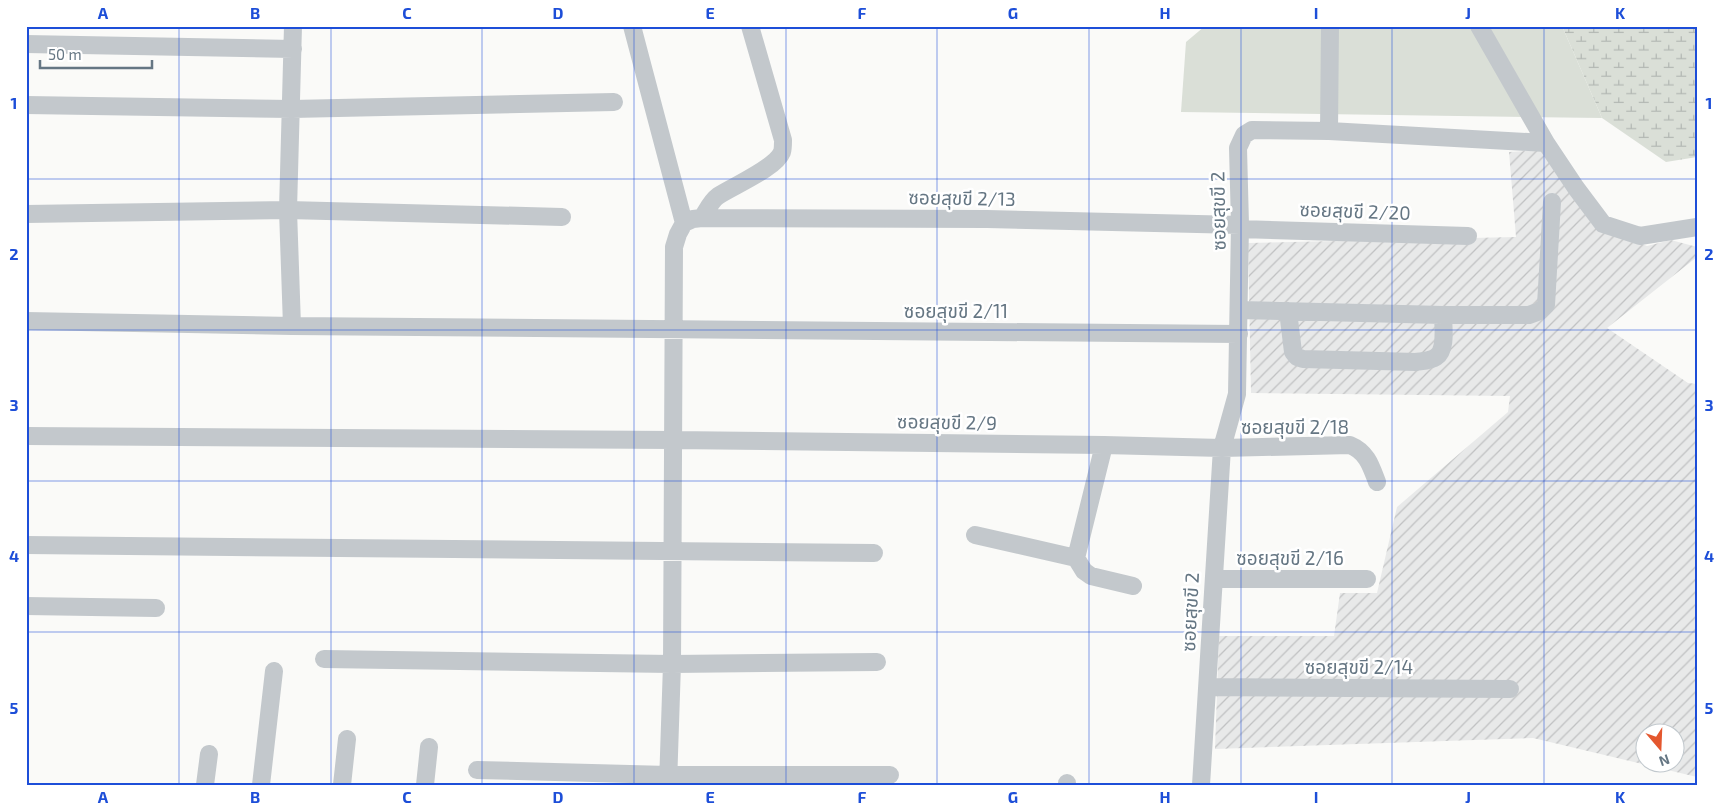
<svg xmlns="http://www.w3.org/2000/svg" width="1723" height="811" viewBox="0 0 1723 811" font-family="'Exo 2','Noto Sans Thai',sans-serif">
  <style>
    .industrial { fill: url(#industrial-furrows); fill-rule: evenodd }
    .wetland { fill: url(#wetland-marsh) }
    .garden { fill: #dadfd7 }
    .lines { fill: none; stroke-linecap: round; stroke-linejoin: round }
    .minor { stroke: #c3c8cc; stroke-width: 18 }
    .grid { fill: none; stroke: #1d4ed8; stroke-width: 1; stroke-opacity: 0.55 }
    .labels { text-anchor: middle; stroke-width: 5; stroke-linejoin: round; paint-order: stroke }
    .street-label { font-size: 19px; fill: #657683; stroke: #fff }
    .neatline { fill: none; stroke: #1d4ed8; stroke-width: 2 }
    .grid-label { font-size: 16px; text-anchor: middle; font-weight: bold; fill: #1d4ed8 }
  </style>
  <defs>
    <pattern id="industrial-furrows" width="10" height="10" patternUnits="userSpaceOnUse" patternTransform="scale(1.25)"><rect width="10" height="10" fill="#e8e9e9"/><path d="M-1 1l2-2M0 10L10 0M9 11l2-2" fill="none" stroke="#c0c1c2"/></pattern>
    <pattern id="wetland-marsh" width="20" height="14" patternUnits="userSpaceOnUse" patternTransform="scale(1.25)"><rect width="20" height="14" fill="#dadfd7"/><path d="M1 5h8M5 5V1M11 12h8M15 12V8" fill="none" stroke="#b4b9b4"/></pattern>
  </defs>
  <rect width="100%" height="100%" fill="#fafaf8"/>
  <path class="industrial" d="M1541 150 1592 224 1647 246 1671 240 1697 247V257L1607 328 1688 383 1697 384V777L1533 738 1215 749 1219 636H1334L1340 593H1377L1397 507 1508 412 1510 396 1251 393 1248 243 1516 237 1509 152ZM1646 734H1676V764H1646Z"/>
  <path class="wetland" d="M1562 26H1697V157L1666 162 1602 118Z"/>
  <path class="garden" d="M1205 26H1562L1602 118 1181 112 1186 42Z"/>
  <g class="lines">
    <path class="minor" d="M632 26 684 223 678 234 674 247 672 664 668 785
      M1479 26 1546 143
      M26 44 293 49
      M26 105 292 109 614 102
      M1329 131 1330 26
      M26 214 288 210 562 217
      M702 218C707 210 711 201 718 196 733 186 776 168 782 152 783 149 783 144 783 140L750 26
      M684 223 693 219 702 218 987 219 1240 225
      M1240 229 1468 236
      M1239 310 1443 315H1529L1540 311 1546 305 1552 202
      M1288 311 1293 352 1297 357 1303 359 1416 362C1422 361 1430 361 1436 357 1447 350 1443 326 1443 315
      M26 321 292 326 1239 334
      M292 326 288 210 293 26
      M26 436 673 440 1104 445 1222 448 1350 445C1367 452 1371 466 1377 482
      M975 535 1076 558 1104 445
      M26 545 874 553
      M1076 558 1084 571 1091 576 1133 586
      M1214 579H1367
      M26 606 156 608
      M324 659 672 664 877 662
      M1207 687 1510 689
      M477 770 668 775H890
      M1067 783V785
      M205 785 209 754
      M261 785 274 671
      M342 785 347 739
      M425 785 429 747
      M1201 785 1222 448 1237 394 1240 225 1238 148 1244 135 1252 130 1329 131 1546 143 1576 188 1603 224 1640 236 1697 227"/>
  </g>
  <path class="grid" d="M179 26V785M331 26V785M482 26V785M634 26V785M786 26V785M937 26V785M1089 26V785M1241 26V785M1392 26V785M1544 26V785M26 179H1697M26 330H1697M26 481H1697M26 632H1697"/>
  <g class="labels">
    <g class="street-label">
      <text transform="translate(962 198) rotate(1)" y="7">ซอยสุขขี 2/13</text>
      <text transform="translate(1218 211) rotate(-91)" y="7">ซอยสุขขี 2</text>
      <text transform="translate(1355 211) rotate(2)" y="7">ซอยสุขขี 2/20</text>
      <text x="956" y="318">ซอยสุขขี 2/11</text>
      <text transform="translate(947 422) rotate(1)" y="7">ซอยสุขขี 2/9</text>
      <text x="1295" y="434">ซอยสุขขี 2/18</text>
      <text x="1290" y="565">ซอยสุขขี 2/16</text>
      <text transform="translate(1190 612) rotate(-87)" y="7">ซอยสุขขี 2</text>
      <text x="1359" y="674">ซอยสุขขี 2/14</text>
    </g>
  </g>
  <rect width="1723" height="811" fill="none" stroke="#ffffff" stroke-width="55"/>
  <g transform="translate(1660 748) rotate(161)"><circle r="24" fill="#ffffff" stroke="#c1c8cd"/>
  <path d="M0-4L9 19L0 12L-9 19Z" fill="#e4572e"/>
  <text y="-8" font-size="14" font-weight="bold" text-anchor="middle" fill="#657683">N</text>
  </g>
  <path d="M40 60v8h112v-8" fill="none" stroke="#657683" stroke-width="2.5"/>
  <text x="48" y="60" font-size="15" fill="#657683" stroke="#ffffff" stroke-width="4" paint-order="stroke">50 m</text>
  <rect x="28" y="28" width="1668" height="756" class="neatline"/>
  <g class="grid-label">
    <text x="103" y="19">A</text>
    <text x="255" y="19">B</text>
    <text x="407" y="19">C</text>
    <text x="558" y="19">D</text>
    <text x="710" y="19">E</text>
    <text x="862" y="19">F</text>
    <text x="1013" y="19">G</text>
    <text x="1165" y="19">H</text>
    <text x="1316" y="19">I</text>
    <text x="1468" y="19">J</text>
    <text x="1620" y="19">K</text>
    <text x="14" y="109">1</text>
    <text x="1709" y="109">1</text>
    <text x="14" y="260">2</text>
    <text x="1709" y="260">2</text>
    <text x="14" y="411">3</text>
    <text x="1709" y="411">3</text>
    <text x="14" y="562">4</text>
    <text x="1709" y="562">4</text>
    <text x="14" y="714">5</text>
    <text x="1709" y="714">5</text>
    <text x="103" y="803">A</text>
    <text x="255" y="803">B</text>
    <text x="407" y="803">C</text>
    <text x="558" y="803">D</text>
    <text x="710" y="803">E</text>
    <text x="862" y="803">F</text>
    <text x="1013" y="803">G</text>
    <text x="1165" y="803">H</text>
    <text x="1316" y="803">I</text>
    <text x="1468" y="803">J</text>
    <text x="1620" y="803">K</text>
  </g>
</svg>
